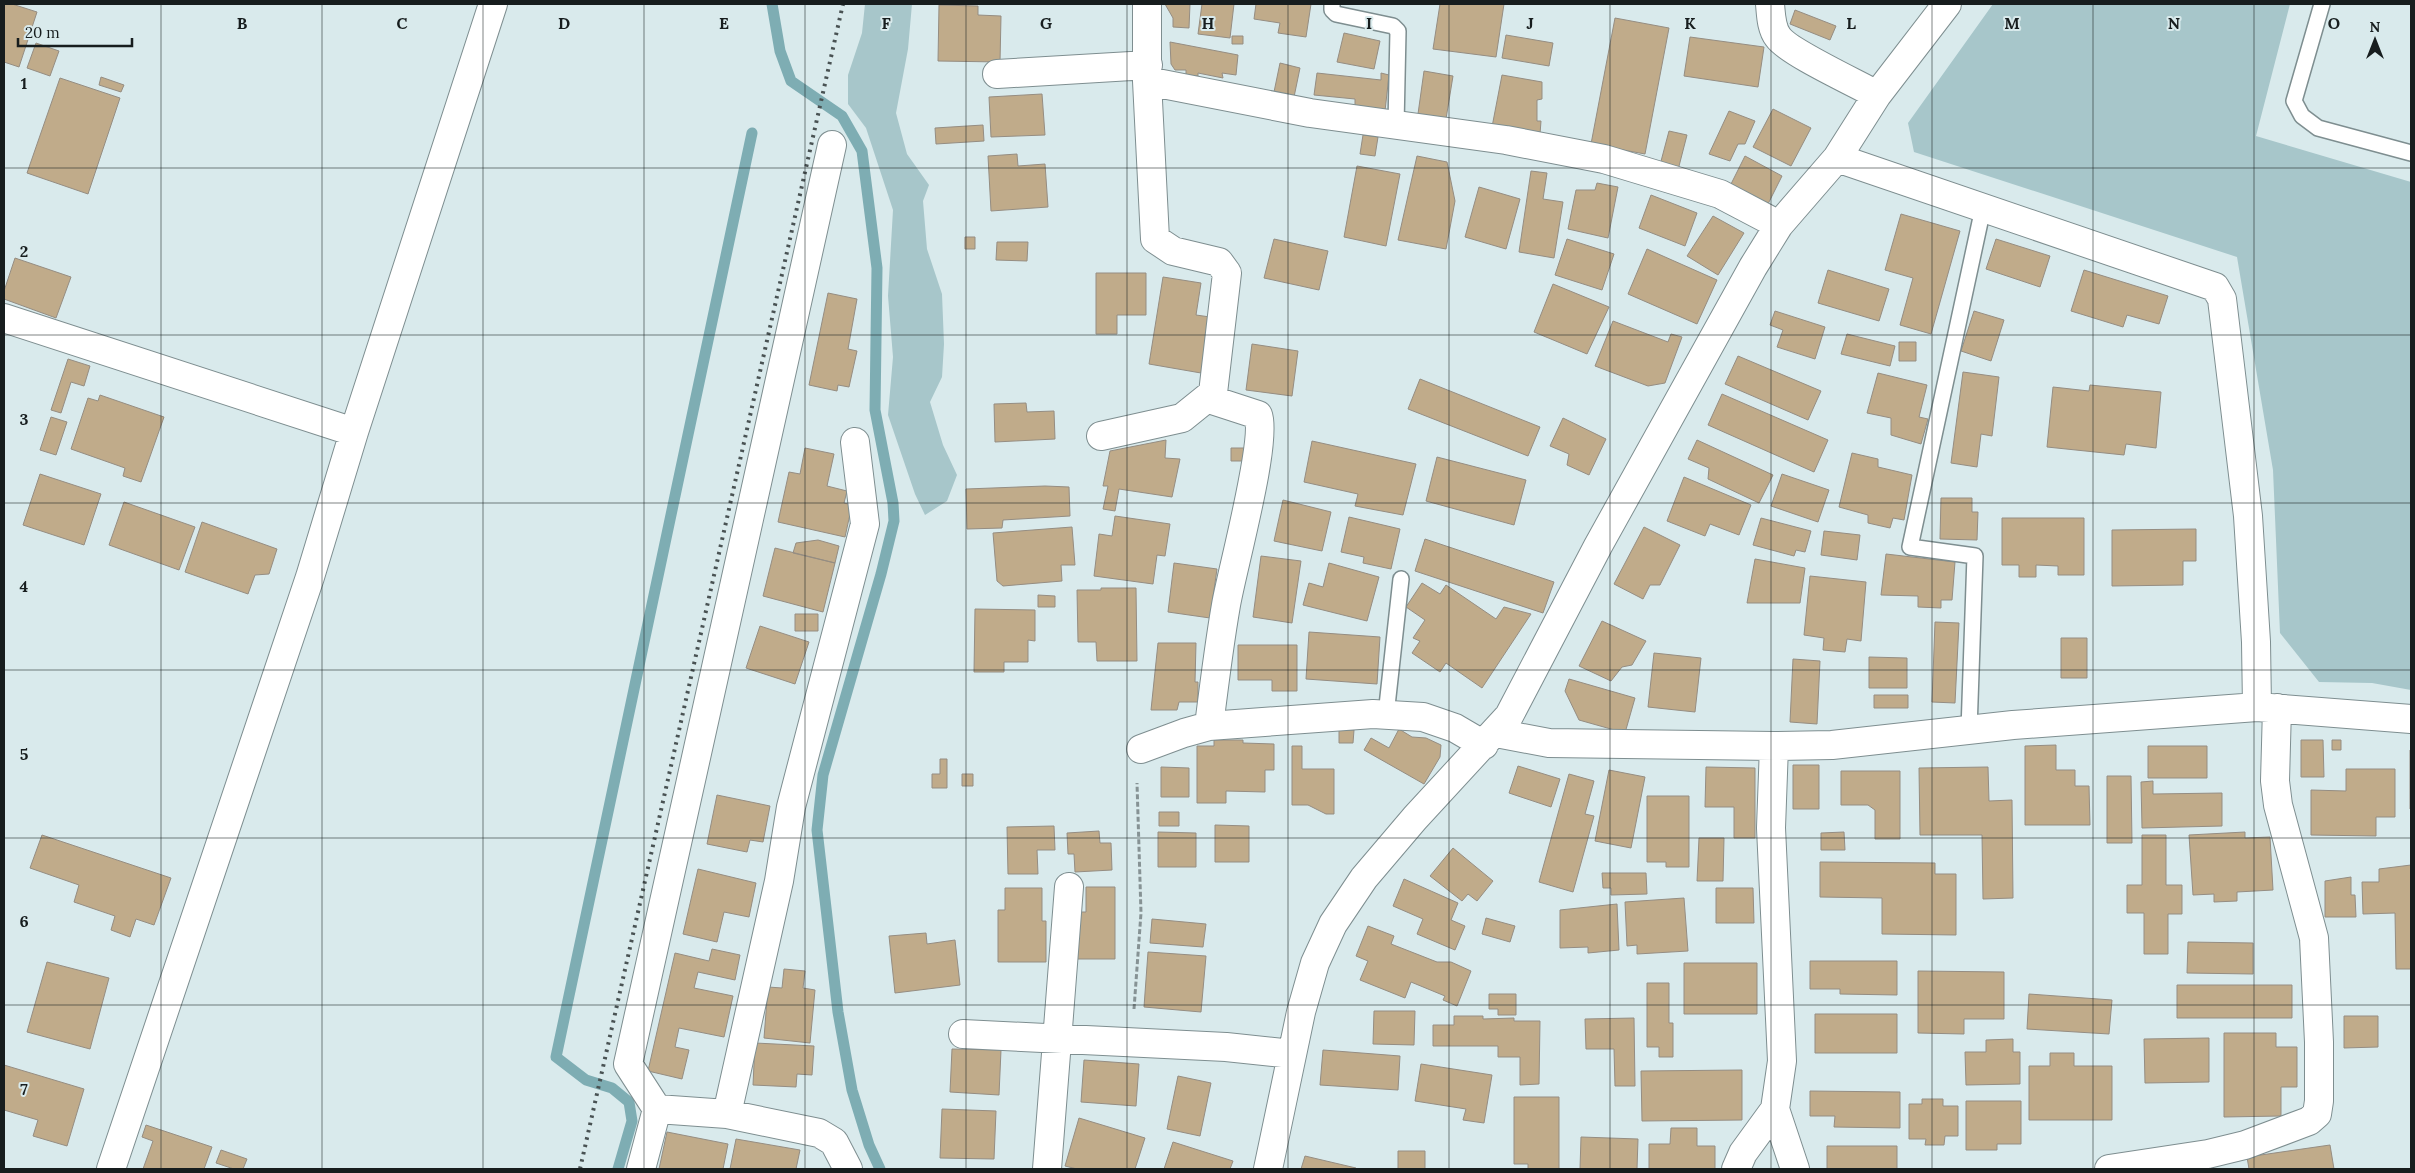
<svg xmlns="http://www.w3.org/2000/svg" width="2415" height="1173" viewBox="0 0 2415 1173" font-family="Lora,serif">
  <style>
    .green { fill: #a7c6ca }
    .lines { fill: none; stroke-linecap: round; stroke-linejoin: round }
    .stream { stroke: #7eadb3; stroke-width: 11 }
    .building { fill: #c0ab8a; stroke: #958d82 }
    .lane-casing { stroke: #7e8e90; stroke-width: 18 }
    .street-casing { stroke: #7e8e90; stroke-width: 30 }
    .path { stroke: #869294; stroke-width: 3; stroke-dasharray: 5 2.5; stroke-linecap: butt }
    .lane { stroke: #fff; stroke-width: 15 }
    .street { stroke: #fff; stroke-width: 28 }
    .rail { stroke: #495253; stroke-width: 4; stroke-dasharray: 2.5 5; stroke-linecap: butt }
    .grid { fill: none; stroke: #171d1e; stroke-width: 1; stroke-opacity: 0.55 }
    .grid-label { font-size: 16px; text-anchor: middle; font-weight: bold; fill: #171d1e; stroke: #d9eaec; stroke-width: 4; stroke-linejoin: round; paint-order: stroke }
  </style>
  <rect width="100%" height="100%" fill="#d9eaec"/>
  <path class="green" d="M865 4H912L908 49 896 113 907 154 929 185 923 201 927 249 942 294 944 344 942 377 930 402 943 445 957 475 947 501 925 515 915 494 888 415 893 357 888 296 893 210 866 128 848 104V75L862 33Z
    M1993 4H2290L2256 136 2411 182V690L2372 683 2319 682 2280 633 2273 470 2237 257 1914 152 1908 123Z"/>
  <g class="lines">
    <path class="stream" d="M772 4 780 51 791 81 842 116 862 151 877 268 875 410 893 503 894 521 881 574 823 775 817 830 838 1012 852 1090 869 1145 880 1169
      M618 1169 632 1121 629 1102 612 1088 586 1080 556 1057 752 133"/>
  </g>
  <path class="building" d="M4 4H12L37 12 19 67 4 62Z
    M1165 4H1190L1189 28 1173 27V18Z
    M1202 4H1234L1230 38 1198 34Z
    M1256 4H1311L1306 37 1278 33 1280 23 1254 19Z
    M1440 4H1504L1496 57 1433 49Z
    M939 5 978 6V15L1001 16 1000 62 938 61Z
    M1795 10 1836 26 1830 40 1790 24Z
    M1615 18 1669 28 1645 154 1591 144Z
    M1344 33 1380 41 1374 69 1337 62Z
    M1506 35 1553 43 1549 66 1502 58Z
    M1232 36H1243V44H1232Z
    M1690 37 1764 47 1758 87 1684 76Z
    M1170 42 1238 55 1236 75 1222 73 1223 78 1198 73V76H1186V70H1175L1171 64Z
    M36 43 59 51 50 76 27 68Z
    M1280 63 1300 68 1294 97 1274 92Z
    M1424 71 1453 76 1445 125 1417 121Z
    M1317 73 1381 80V73L1389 75 1385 111 1355 107V99L1314 95Z
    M1502 75 1542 82V99L1537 100V121H1541L1540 134 1492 127Z
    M101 77 124 85 121 92 99 85Z
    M60 78 120 98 88 194 27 173Z
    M1042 94 1045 135 991 137 989 97Z
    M1773 109 1811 128 1791 166 1753 147Z
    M1729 111 1755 121 1745 144H1738L1730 161 1709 154Z
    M983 125 984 141 936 144 935 128Z
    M1669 131 1687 135 1678 170 1660 165Z
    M1363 135 1378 137 1375 156 1360 154Z
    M1017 154 1018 166 1045 164 1048 207 991 211 988 156Z
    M1417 156 1447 162 1455 201 1446 249 1398 240Z
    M1745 156 1782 176 1768 204 1731 184Z
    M1357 166 1400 174 1386 246 1344 237Z
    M1531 171 1547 173 1543 199 1563 202 1554 258 1519 252Z
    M1597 183 1618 187 1608 238 1568 229 1576 190H1595Z
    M1479 187 1520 199 1506 249 1465 237Z
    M1651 195 1697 213 1685 246 1639 228Z
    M1901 214 1960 231 1931 334 1900 325 1913 278 1885 270Z
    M1713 216 1744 233 1718 275 1687 256Z
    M965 237H975V249H965Z
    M1274 239 1328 251 1319 290 1264 278Z
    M1567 239 1614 254 1602 290 1555 275Z
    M1996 239 2050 256 2040 287 1986 269Z
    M997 242H1028L1027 261 996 260Z
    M1647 249 1717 280 1697 324 1628 294Z
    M15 258 71 277 56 318 4 299V291Z
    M1828 270 1889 289 1879 321 1818 303Z
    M2084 270 2168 296 2159 324 2127 315 2123 327 2071 311Z
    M1096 273H1146V315H1117V334H1096Z
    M1163 277 1201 283 1196 315 1210 317 1201 373 1149 364Z
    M1553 284 1609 307 1587 354 1534 332Z
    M828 293 857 299 848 349 857 351 849 387 838 385 837 391 809 385Z
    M1775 311 1825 327 1815 359 1777 347 1783 330 1770 325Z
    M1974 311 2004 320 1991 361 1961 351Z
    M1613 321 1668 342 1671 334 1682 337 1665 383 1648 386 1595 366Z
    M1847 334 1895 346 1890 366 1841 354Z
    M1899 342H1916V361H1899Z
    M1252 344 1298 351 1292 396 1246 390Z
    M1738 356 1821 391 1808 420 1725 384Z
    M68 359 90 366 84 386 71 382 61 413 51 410Z
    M1963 372 1999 377 1992 436 1981 434 1977 467 1951 463Z
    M1878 373 1927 385 1919 417 1928 419 1921 444 1891 435V418L1867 413Z
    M1420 379 1540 427 1528 456 1408 409Z
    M2090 385 2161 392 2156 448 2126 444 2124 455 2047 447 2053 387 2089 391Z
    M1722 394 1828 440 1814 472 1708 425Z
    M100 395 164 417 141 482 123 476 125 468 71 449 88 398 98 401Z
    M1026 403 1027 412 1054 411 1055 439 995 442 994 404Z
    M51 417 67 422 56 455 40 450Z
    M1563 418 1606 439 1589 475 1567 465 1569 454 1550 446Z
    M1166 440 1165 458 1180 459 1172 497 1119 489 1115 511 1103 509 1108 486H1103L1110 451Z
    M1697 440 1773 475 1759 503 1708 479 1709 468 1688 459Z
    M1312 441 1416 464 1403 515 1355 506 1358 494 1304 482Z
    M805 448 834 454 827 486 847 491 844 503 852 505 845 537 778 522 789 472 800 474Z
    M1231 448H1246L1245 461H1231Z
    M1852 453 1878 459V467L1912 475 1904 520 1893 518 1890 528 1868 523V515L1839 507Z
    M1437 457 1526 480 1514 525 1426 501Z
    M40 474 101 494 84 545 23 525Z
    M1782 474 1829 490 1818 522 1771 506Z
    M1684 477 1751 505 1739 535 1710 524 1705 536 1667 521Z
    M1045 486 1069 487 1070 516 1003 520 1002 528 967 529 966 489Z
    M1941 498H1972V512H1978L1977 540 1940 539Z
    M1283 500 1331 512 1322 551 1274 541Z
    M124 502 195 527 179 570 109 545Z
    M1115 516 1170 524 1165 556 1157 555 1153 584 1094 576 1099 534 1112 536Z
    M1349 517 1400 529 1391 569 1363 563 1364 557 1341 552Z
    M1761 518 1811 531 1805 552 1796 550 1794 556 1753 545Z
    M2002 518H2084V575H2058V566L2036 565V577H2019V565H2002Z
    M202 522 277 549 269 574 255 575 248 594 185 572Z
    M1072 527 1075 565H1061L1062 581 1003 586 997 581 993 533Z
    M1644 527 1680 545 1660 585H1650L1643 599 1614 584Z
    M2196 529V561H2183V585L2112 586V530Z
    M1824 531 1860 535 1857 560 1821 555Z
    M1425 539 1554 582 1543 613 1415 571Z
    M818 540 839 546 835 563 793 553 796 543Z
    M775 548 835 563 823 612 763 596Z
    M1886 554 1955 562 1952 600H1941V608L1918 607V596L1881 595Z
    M1261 556 1301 561 1292 623 1253 617Z
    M1755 559 1805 568 1800 603H1747Z
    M1174 563 1217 569 1210 618 1168 612Z
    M1329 563 1379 577 1367 621 1303 605 1309 583 1323 587Z
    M1810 576 1866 582 1861 641 1847 639 1845 652 1823 650 1824 638 1804 635Z
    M1422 583 1440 594 1446 585 1496 619 1504 607 1531 614 1482 688 1446 663 1440 672 1412 653 1420 641 1413 638 1425 620 1406 607Z
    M1101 588H1136L1137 661H1097L1096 642H1078L1077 590H1101Z
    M1038 595 1055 596V607H1038Z
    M975 609 1035 610V641L1028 640V662H1004V672H974Z
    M795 614H818V631H795Z
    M1602 621 1646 641 1632 665 1622 667 1611 681 1579 666Z
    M1935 622 1959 623 1955 703 1932 702Z
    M760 626 809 642 795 684 746 668Z
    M1309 632 1380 637 1377 684 1306 679Z
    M2061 638H2087V678H2061Z
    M1158 643H1196L1195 682H1198V702H1179L1177 710H1151Z
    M1238 645H1297V691H1272V680H1238Z
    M1654 653 1701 658 1695 712 1648 707Z
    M1869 657 1907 658V688H1869Z
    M1793 659 1820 661 1817 724 1790 722Z
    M1569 679 1635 698 1625 733 1579 720 1565 691Z
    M1874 695H1908V708H1874Z
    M1399 729 1412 737 1426 738 1441 745 1440 757 1424 784 1364 750 1371 738 1389 748Z
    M1339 730H1354L1353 743H1339Z
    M1214 740H1243V743L1274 744V770H1265V792L1226 791V803H1197V746H1214Z
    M2301 740H2323L2324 777H2301Z
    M2332 740H2341V750H2332Z
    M2056 745V770H2075V786H2089L2090 825H2025V746Z
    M1292 746H1302V769H1334V814H1326L1308 805H1292Z
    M2148 746H2207V778H2148Z
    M2410 750H2411V809H2410Z
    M940 759H947V788H932V774H940Z
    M1793 765H1819V809H1793Z
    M1518 766 1560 779 1551 807 1509 793Z
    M1161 767 1189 768V797H1161Z
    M1706 767 1755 768V838H1734V807H1705Z
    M1988 767 1989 801 2012 800 2013 898 1983 899 1982 835H1920L1919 768Z
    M2346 769H2395V817H2376V836L2311 835V790L2346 791Z
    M1609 770 1645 777 1631 848 1595 841Z
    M1841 771H1900V839H1875V810L1868 805H1841Z
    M962 774H973V786H962Z
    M1569 774 1594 781 1585 814 1594 816 1573 892 1539 882Z
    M2107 776H2131L2132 843H2107Z
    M2153 781V794L2222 793V826L2142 828 2141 782Z
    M717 795 770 806 763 842 750 840 747 852 707 844Z
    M1647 796H1689V867H1666V862H1647Z
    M1159 812H1179V826H1159Z
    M1215 825 1249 826V862H1215Z
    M1054 826 1055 850H1037L1038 874H1008L1007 827Z
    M1099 831 1100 843H1111L1112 870 1075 872 1074 854H1068L1067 833Z
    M1158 832 1196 833V867H1158Z
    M1844 832 1845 850H1821V833Z
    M2245 832V838L2270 837 2273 890 2237 892V901L2214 902V894L2193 895 2189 835Z
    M42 835 171 878 154 925 136 919 130 937 111 930 115 916 74 902 79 885 30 868Z
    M2142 835H2166V885H2182V914H2168V954H2144V913H2127V885H2142Z
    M1699 838H1724L1723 881H1697Z
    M1453 848 1493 881 1477 901 1468 894 1462 901 1430 876Z
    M1820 862 1935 863V874H1956V935L1882 934V898L1820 897Z
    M2411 865V969H2396L2395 913 2363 914 2362 882H2379V869Z
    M698 869 756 883 749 917 724 912 717 942 683 934Z
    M1602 873H1646L1647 894 1611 895V888H1603Z
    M2351 877V895H2355L2356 917H2325V881Z
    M1404 879 1458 903 1451 920 1465 926 1455 950 1417 934 1423 919 1393 906Z
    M1086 887H1115V959H1076V912H1086Z
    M1005 888H1042V921H1046V962H998V910H1005Z
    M1716 888H1753L1754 923H1716Z
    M1684 898 1688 951 1637 954V945L1627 946 1625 902Z
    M1617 904 1619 950 1588 953V947L1560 948V910Z
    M1486 918 1515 926 1510 942 1482 934Z
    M1152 919 1206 924 1203 947 1150 943Z
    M1368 926 1394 936 1391 944 1437 962H1451L1471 971 1457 1006 1443 1000 1445 996 1411 982 1405 998 1360 980 1368 961 1356 956Z
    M926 933 927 944 955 940 960 985 895 993 889 936Z
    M2188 942 2253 943V974L2187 973Z
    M712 949 740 955 735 980 698 972 694 988 733 996 724 1037 679 1028 675 1047 689 1050 682 1079 648 1071 675 953 709 961Z
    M1148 952 1206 956 1201 1012 1144 1007Z
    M1810 961H1897V995L1840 994V989H1810Z
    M47 962 109 978 90 1049 27 1032Z
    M1684 963H1757V1014H1684Z
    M784 969 805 971 803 988 815 990 810 1043 764 1038 768 987 782 988Z
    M1918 971 2004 972V1019H1964V1034L1918 1033Z
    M1647 983H1669V1023H1673V1057H1659V1047H1647Z
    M2177 985H2292V1018H2177Z
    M1489 994H1516V1015H1498V1009H1489Z
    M2029 994 2112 1000 2109 1034 2027 1029Z
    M1374 1011H1415L1414 1045 1373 1044Z
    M1815 1014H1897V1053H1815Z
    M1454 1016H1483V1019L1514 1018V1021H1540L1539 1084 1520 1085V1057H1498V1046H1433V1025H1454Z
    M2344 1016H2378V1047L2344 1048Z
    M1634 1018 1635 1086H1615L1614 1049H1586L1585 1019Z
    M2224 1033H2276V1047H2297V1087H2281V1116L2224 1117Z
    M2209 1038V1082L2145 1083 2144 1039Z
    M2013 1039V1052H2020V1084L1966 1085 1965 1052H1986V1040Z
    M755 1043 814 1046 812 1075 797 1074 796 1087 753 1085Z
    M952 1049 1001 1050 999 1095 950 1092Z
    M1323 1050 1400 1056 1398 1090 1320 1085Z
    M2050 1053H2074V1066H2112V1120H2029V1066H2050Z
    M1084 1060 1139 1064 1136 1106 1081 1102Z
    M1421 1064 1492 1075 1484 1123 1463 1120 1466 1109 1415 1101Z
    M4 1065 84 1089 67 1146 33 1136 38 1120 4 1110Z
    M1742 1070V1120L1642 1121 1641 1071Z
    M1178 1076 1211 1083 1200 1136 1167 1129Z
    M1810 1091 1900 1092V1128L1834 1127 1835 1116H1810Z
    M1514 1097H1559V1169H1528V1164H1514Z
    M1922 1099H1943V1106H1958V1136H1945L1944 1145H1925L1926 1139H1909V1104H1922Z
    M1966 1101H2021V1144H1997V1150H1966Z
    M942 1109 996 1111 994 1159 940 1158Z
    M1079 1118 1145 1138 1135 1169H1077L1065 1166Z
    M146 1125 212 1147 204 1169H143L153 1141 142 1137Z
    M1671 1128H1697V1146H1715V1169H1649V1144H1670Z
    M667 1132 728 1144 723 1169H659Z
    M1581 1137 1638 1139 1637 1169H1580Z
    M736 1139 800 1150 796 1169H730Z
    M1173 1142 1233 1161 1230 1169H1164Z
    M2330 1145 2334 1169H2249L2247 1157Z
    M1827 1146H1897V1169H1827Z
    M221 1150 247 1159 243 1169H234L216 1163Z
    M1398 1151H1425V1169H1398Z
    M1305 1156 1356 1168 1355 1169H1301Z"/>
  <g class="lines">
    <defs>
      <path id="lane" d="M1332 4V10L1336 14 1393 26 1398 31 1396 125
        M2322 4 2294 101 2302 116 2318 128 2411 153
        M1386 715 1401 579
        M1969 730 1975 556 1910 547 1983 208"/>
      <path id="street" d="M1147 4V81L1155 239 1173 251 1219 262 1227 273 1213 393 1215 401 1258 415C1268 440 1232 570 1226 605 1219 645 1214 686 1209 726L1373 714 1423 717 1455 728 1484 745
        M1770 4C1771 14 1771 28 1778 37 1788 52 1858 84 1877 95
        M997 74 1148 65
        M1147 81 1310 113 1506 140 1604 159 1720 194 1779 225
        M1837 158 2215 287 2222 299 2248 516 2256 642 2257 707
        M4 318 354 432
        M1101 436 1182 418 1213 393
        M1496 733 1549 743 1774 746 1832 745 2013 725 2257 707 2411 719
        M1141 749 1184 733 1209 726
        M963 1034 1226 1047 1292 1054
        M657 1109 727 1114 819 1133 834 1142 848 1169
        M1775 1109 1795 1169
        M727 1114 779 881 791 807 865 524 855 442
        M111 1169 310 577 354 432 493 4
        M641 1169 657 1109 628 1064 832 145
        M1047 1169 1069 887
        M1268 1169 1301 1012 1315 963 1333 924 1364 878 1415 818 1509 716 1598 546 1753 267 1779 225 1837 158 1877 95 1947 4
        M1736 1169 1743 1153 1775 1109 1782 1061 1771 828 1774 746
        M2109 1169 2208 1154 2245 1145 2309 1121 2317 1114 2319 1101V1042L2314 938 2278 805 2275 781 2277 708"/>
    </defs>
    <use href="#lane" class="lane-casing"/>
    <use href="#street" class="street-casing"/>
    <path class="path" d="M1134 1009 1141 913 1137 783"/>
    <use href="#lane" class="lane"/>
    <use href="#street" class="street"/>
    <path class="rail" d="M580 1169 843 4"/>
  </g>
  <path class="grid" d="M161 4V1169M322 4V1169M483 4V1169M644 4V1169M805 4V1169M966 4V1169M1127 4V1169M1288 4V1169M1449 4V1169M1610 4V1169M1771 4V1169M1932 4V1169M2093 4V1169M2254 4V1169M4 168H2411M4 335H2411M4 503H2411M4 670H2411M4 838H2411M4 1005H2411"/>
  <g class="grid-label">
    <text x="242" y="29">B</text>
    <text x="402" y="29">C</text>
    <text x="564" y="29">D</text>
    <text x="724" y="29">E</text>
    <text x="886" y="29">F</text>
    <text x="1046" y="29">G</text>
    <text x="1208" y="29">H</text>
    <text x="1369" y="29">I</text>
    <text x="1530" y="29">J</text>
    <text x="1690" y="29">K</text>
    <text x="1851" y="29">L</text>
    <text x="2012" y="29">M</text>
    <text x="2174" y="29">N</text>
    <text x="2334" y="29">O</text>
    <text x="24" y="89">1</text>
    <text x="24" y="257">2</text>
    <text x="24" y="425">3</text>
    <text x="24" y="592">4</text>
    <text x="24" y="760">5</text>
    <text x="24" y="927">6</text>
    <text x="24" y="1095">7</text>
  </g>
  <rect width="2415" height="1173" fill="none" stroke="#171d1e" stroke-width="10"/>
  <g transform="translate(2375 40)" stroke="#d9eaec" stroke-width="4" paint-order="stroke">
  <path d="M0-4L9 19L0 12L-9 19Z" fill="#171d1e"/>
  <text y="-8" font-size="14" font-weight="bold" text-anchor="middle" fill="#171d1e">N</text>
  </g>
  <path d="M18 38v8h114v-8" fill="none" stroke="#171d1e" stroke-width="2.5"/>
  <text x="25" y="38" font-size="15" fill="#171d1e" stroke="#d9eaec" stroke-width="4" paint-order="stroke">20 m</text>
</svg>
